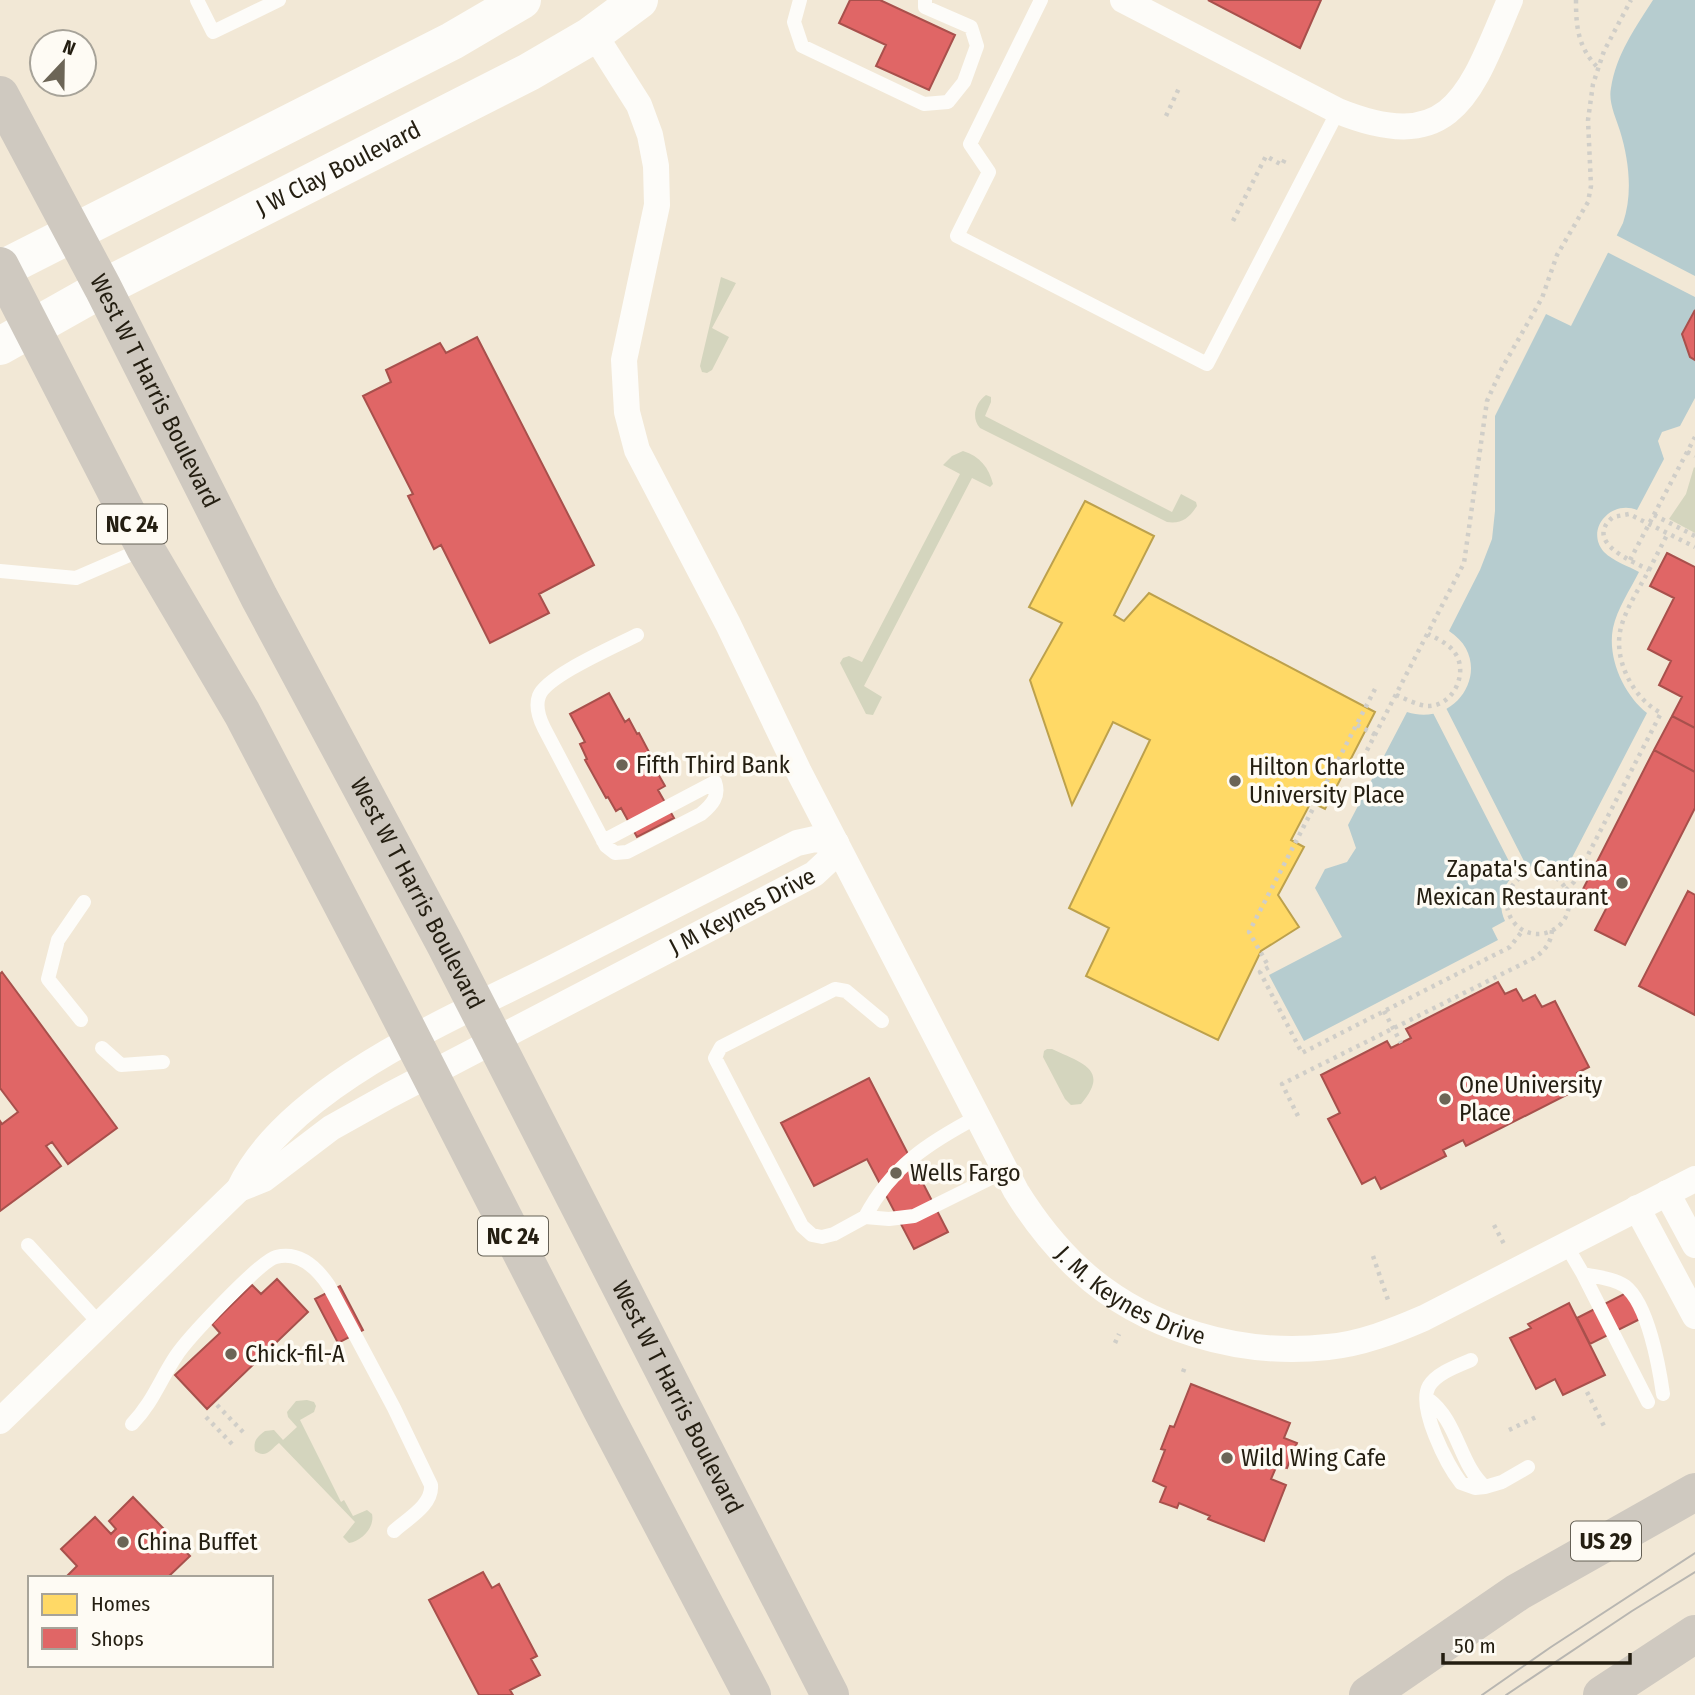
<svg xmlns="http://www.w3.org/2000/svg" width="1695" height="1695" viewBox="0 0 1695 1695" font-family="'Fira Sans Condensed',sans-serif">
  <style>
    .green { fill: #d4d5be }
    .water { fill: #b6cccf }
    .pier { fill: #f2e8d6 }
    .homes { fill: #ffd966; stroke: #bda14c; stroke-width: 2 }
    .shops { fill: #e06666; stroke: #a8504c; stroke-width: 2 }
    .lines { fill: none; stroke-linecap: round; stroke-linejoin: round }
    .path { stroke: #d0cec8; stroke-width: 4.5; stroke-dasharray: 3.5 5; stroke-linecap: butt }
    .lane { stroke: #fdfcf9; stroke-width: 14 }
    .street { stroke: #fdfcf9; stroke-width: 26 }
    .secondary { stroke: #fdfcf9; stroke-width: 38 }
    .primary { stroke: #cfc9c0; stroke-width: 38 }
    .tram { stroke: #b8b6b1; stroke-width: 2 }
    .poi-dot { fill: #6c6556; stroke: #fefbf4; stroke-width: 2.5 }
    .labels { text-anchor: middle; stroke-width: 7; stroke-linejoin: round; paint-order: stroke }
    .shield { fill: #fefbf4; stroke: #656055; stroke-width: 2 }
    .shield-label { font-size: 23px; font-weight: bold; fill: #241e11 }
    .street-label { font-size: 24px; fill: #241e11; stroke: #fefbf4 }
    .poi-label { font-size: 24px; fill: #241e11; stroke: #fefbf4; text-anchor: start }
  </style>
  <rect width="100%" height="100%" fill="#f2e8d6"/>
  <path class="green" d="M721 277 736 283 712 328 729 337 712 370 707 373 702 372 700 366Z
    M986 395 991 397V402L985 416 1172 512 1181 494 1196 502 1197 506C1189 518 1182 524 1167 522L980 428C971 418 975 403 986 395Z
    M963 451C980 456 989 468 993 484L990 487 972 478 864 686 882 697 873 715 866 714 840 663 843 658 849 656 862 662 960 474 943 465 952 456Z
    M1694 467 1695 468V533L1669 519 1686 494Z
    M1047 1049H1052C1081 1063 1111 1069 1081 1104L1071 1105 1065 1099 1043 1057 1044 1051Z
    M307 1400 314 1402 316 1406 314 1412 300 1420 341 1502 344 1500 353 1516 367 1510 372 1514C375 1527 362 1541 349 1543L343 1537 355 1522 279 1443C271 1449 266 1459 255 1451 253 1441 257 1437 265 1431L274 1430 283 1440 297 1427 288 1417 287 1412 296 1401Z"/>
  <path class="water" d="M1653 0H1695V310L1682 334 1690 357 1695 360V398L1680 426 1662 432 1658 441 1664 459 1637 510C1612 499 1584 529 1604 552 1613 561 1628 566 1639 572 1630 590 1617 609 1613 628 1607 658 1624 695 1647 713L1563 875C1531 848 1488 884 1505 921L1492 928 1498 940 1304 1041 1269 975 1342 937 1315 888 1325 869 1347 862 1356 848 1348 825 1407 712C1459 729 1497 662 1449 631L1480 570 1492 539 1495 511V416L1546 314 1571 326 1623 223C1633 194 1629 160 1620 131 1616 118 1608 102 1611 88 1616 55 1635 28 1653 0Z"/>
  <path class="pier" d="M1614 234 1695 276V297L1605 251Z
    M1445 706 1527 867 1515 873 1432 711Z"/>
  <path class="homes" d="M1085 501 1154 536 1114 615 1124 621 1149 593 1375 712 1325 809 1311 802 1291 840 1304 847 1278 895 1299 927 1261 951 1218 1040 1086 976 1109 928 1069 908 1150 740 1113 722 1072 805 1030 680 1062 623 1029 607Z"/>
  <path class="shops" d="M850 0H880L955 35 929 90 876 66 886 45 839 23Z
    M1208 0H1321L1300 48Z
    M1695 310V360L1690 357 1682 334Z
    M477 337 594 565 539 594 549 613 490 643 441 545 434 549 408 496 413 494 363 396 391 382 386 370 440 343 446 353Z
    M1667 553 1695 567V728L1672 716 1682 697 1659 685 1671 661 1648 649 1674 598 1650 586Z
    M609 693 625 722 629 719 637 734 639 733 659 771 657 772 665 786 658 790 674 818 637 837 621 808 616 811 608 797 606 798 585 760 587 759 580 744 585 742 570 714Z
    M1672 716 1695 728V772L1654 750Z
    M1654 750 1695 772V808L1625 945 1595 930 1608 905 1582 891Z
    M1688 891 1695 895V1015L1639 986Z
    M2 972 117 1128 68 1164 52 1142 46 1146 61 1166 0 1211V1121L2 1124 18 1112 0 1088V974Z
    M1498 982 1505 994 1516 989 1523 1001 1535 995 1542 1007 1555 1001 1589 1067 1577 1073 1584 1086 1466 1146 1463 1140 1443 1150 1446 1156 1381 1189 1375 1177 1362 1184 1328 1119 1340 1113 1321 1075 1387 1041 1391 1048 1411 1038 1406 1029Z
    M869 1078 948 1232 914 1249 867 1159 814 1186 781 1123Z
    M277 1279 308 1312 207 1409 175 1375 220 1333 212 1324 252 1285 261 1294Z
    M340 1286 363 1330 338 1343 315 1299Z
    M1628 1292 1642 1318 1590 1344 1577 1318Z
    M1569 1303 1605 1375 1563 1395 1555 1379 1536 1389 1510 1338 1531 1328 1528 1324Z
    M1191 1384 1290 1423 1284 1438 1297 1443 1287 1468 1277 1465 1271 1479 1286 1485 1264 1541 1208 1519 1210 1516 1179 1503 1177 1508 1160 1502 1166 1487 1153 1481 1165 1450 1161 1449 1170 1426 1174 1427Z
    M133 1497 190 1556 167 1578H65L77 1566 61 1549 95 1517 111 1534 116 1529 109 1521Z
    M483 1572 492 1588 499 1584 537 1656 531 1659 540 1675 510 1690 513 1695H479L429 1600Z"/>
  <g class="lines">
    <path class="path" d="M1576 0C1576 28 1578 47 1598 68
      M1166 116 1180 86
      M1233 221 1266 156 1282 165 1285 159
      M1687 452 1695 456
      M1654 515 1695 536
      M1630 560 1695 437
      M1649 570 1668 533
      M1375 689 1249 932 1269 967 1260 972 1302 1053 1510 947 1523 930
      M1396 695C1406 699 1417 705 1427 706 1453 707 1469 673 1455 653 1449 644 1438 639 1428 634
      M1357 725 1376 735
      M1363 758 1464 563 1487 401 1502 368 1542 298 1557 255 1588 202 1591 186 1588 120 1593 84 1604 51 1631 0
      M1507 903a31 31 0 1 1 62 0a31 31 0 1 1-62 0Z
      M1566 890 1574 882 1661 713C1632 698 1611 656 1622 624 1628 605 1640 587 1649 570 1632 561 1583 542 1613 517L1629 514 1695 547
      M1384 1011 1401 1043
      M1298 1116 1282 1084 1534 958C1544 951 1551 944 1552 930
      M1494 1225 1504 1244
      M1373 1256 1388 1300
      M1115 1343 1119 1334
      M1183 1372 1186 1364
      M1587 1392 1604 1426
      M217 1405 245 1434
      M206 1417 233 1445
      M1509 1430 1536 1417"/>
    <path class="lane" d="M197 0 213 32 279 0
      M800 0 794 22 802 46 924 104 948 102 964 82 977 46 971 27 925 7V0
      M1041 0 970 144 989 172 957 236 1207 364 1338 111
      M0 571 76 578 143 549
      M603 841 715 782C720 796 712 805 701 814L627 852 615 853 606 846 544 728C539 718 535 707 539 696 546 676 616 646 637 635
      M81 1020 48 979 58 940 84 902
      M882 1021 846 991 835 989 721 1047 715 1058 802 1226 812 1235 822 1237 834 1234 865 1217 889 1219 914 1216 1005 1171
      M102 1048 121 1065 163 1062
      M865 1217C892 1166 928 1143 977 1117
      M28 1245 100 1324
      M1566 1245 1583 1274C1597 1277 1613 1278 1625 1286 1648 1304 1659 1366 1663 1394
      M1583 1274 1648 1402
      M1428 1399C1458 1421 1459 1464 1485 1487L1475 1488 1461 1483C1447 1465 1417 1407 1429 1386 1437 1373 1457 1366 1471 1360
      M132 1424C153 1402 160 1380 176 1356 187 1339 260 1261 276 1257 300 1251 317 1268 329 1286L394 1408 431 1485C433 1505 407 1519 394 1531
      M1485 1487 1502 1482 1528 1467"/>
    <g class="street">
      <path d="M1123 0 1338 111C1454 158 1471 91 1510 0"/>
      <path id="s1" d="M594 34 639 105 650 135 656 166 657 205 624 360 627 412 637 450 728 624 799 772 1016 1191C1034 1220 1055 1247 1080 1270 1144 1329 1241 1357 1328 1347 1361 1344 1394 1331 1424 1318L1695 1179"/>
      <path id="s2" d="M239 1189 264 1179 331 1128 390 1095 814 874 828 861 836 843"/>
      <path d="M1667 1193 1695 1245"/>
      <path d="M1637 1208 1695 1316"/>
      <path d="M0 1421 239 1189C288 1084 461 1015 560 964 639 924 718 883 797 843L815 839 836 843"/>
    </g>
    <g class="secondary">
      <path d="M0 270 452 41 522 0"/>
      <path id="s3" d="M0 346 103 288 529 72 589 37 639 0"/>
    </g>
    <g class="primary">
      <path id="s4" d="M0 95 103 288 259 597 445 944 830 1695"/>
      <path d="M0 266 145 548 242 713 390 996 601 1408 752 1695"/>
      <path d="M1368 1695 1518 1592 1695 1492"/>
      <path d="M1602 1695 1695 1634"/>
    </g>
    <path class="tram" d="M1482 1695 1551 1647 1695 1553
      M1506 1695 1632 1611 1695 1572"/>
  </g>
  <g class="poi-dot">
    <circle cx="622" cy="765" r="7"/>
    <circle cx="1235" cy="781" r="7"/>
    <circle cx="1622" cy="883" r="7"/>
    <circle cx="1445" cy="1099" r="7"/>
    <circle cx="896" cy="1173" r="7"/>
    <circle cx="231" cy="1354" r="7"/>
    <circle cx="1227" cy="1458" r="7"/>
    <circle cx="123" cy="1542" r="7"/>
  </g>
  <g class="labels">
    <g class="shield">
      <rect x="97" y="504.5" width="70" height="39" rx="5"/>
      <rect x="478" y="1216.5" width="70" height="39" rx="5"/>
      <rect x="1571" y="1521.5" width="70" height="39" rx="5"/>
    </g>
    <g class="shield-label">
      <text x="132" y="532">NC 24</text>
      <text x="513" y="1244">NC 24</text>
      <text x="1606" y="1549">US 29</text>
    </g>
    <g class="street-label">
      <text dy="8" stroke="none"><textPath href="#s3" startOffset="382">J W Clay Boulevard</textPath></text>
      <text dy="8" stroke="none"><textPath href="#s4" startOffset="334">West W T Harris Boulevard</textPath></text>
      <text dy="8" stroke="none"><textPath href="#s4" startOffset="901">West W T Harris Boulevard</textPath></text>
      <text dy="8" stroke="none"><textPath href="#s2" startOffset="576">J M Keynes Drive</textPath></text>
      <text dy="8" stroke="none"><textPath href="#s1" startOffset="1428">J. M. Keynes Drive</textPath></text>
      <text dy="8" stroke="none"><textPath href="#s4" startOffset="1468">West W T Harris Boulevard</textPath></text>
    </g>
    <g class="poi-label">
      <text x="636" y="773">Fifth Third Bank</text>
      <text x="1249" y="775">Hilton Charlotte<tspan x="1249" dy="28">University Place</tspan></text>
      <text x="1608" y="877" text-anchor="end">Zapata's Cantina<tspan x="1608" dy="28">Mexican Restaurant</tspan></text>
      <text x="1459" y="1093">One University<tspan x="1459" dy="28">Place</tspan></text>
      <text x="910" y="1181">Wells Fargo</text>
      <text x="245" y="1362">Chick-fil-A</text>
      <text x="1241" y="1466">Wild Wing Cafe</text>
      <text x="137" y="1550">China Buffet</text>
    </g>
  </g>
  <rect x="28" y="1576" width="245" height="91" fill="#fefbf4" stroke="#a7a399" stroke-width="2"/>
  <rect x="42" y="1594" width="35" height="21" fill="#ffd966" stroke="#a7a399" stroke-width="2"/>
  <text x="91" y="1611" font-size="21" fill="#241e11">Homes</text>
  <rect x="42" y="1628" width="35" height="21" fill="#e06666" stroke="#a7a399" stroke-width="2"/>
  <text x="91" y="1646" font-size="21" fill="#241e11">Shops</text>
  <g transform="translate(63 63) rotate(22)"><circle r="33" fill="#fefbf4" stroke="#a7a399" stroke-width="2"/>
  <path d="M0-5L12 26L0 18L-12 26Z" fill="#6c6556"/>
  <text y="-10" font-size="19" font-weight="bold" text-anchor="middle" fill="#241e11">N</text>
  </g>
  <path d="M1443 1653v10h187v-10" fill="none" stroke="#241e11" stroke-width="3.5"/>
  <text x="1454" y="1653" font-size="21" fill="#241e11" stroke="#fefbf4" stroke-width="5" paint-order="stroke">50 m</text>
</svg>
